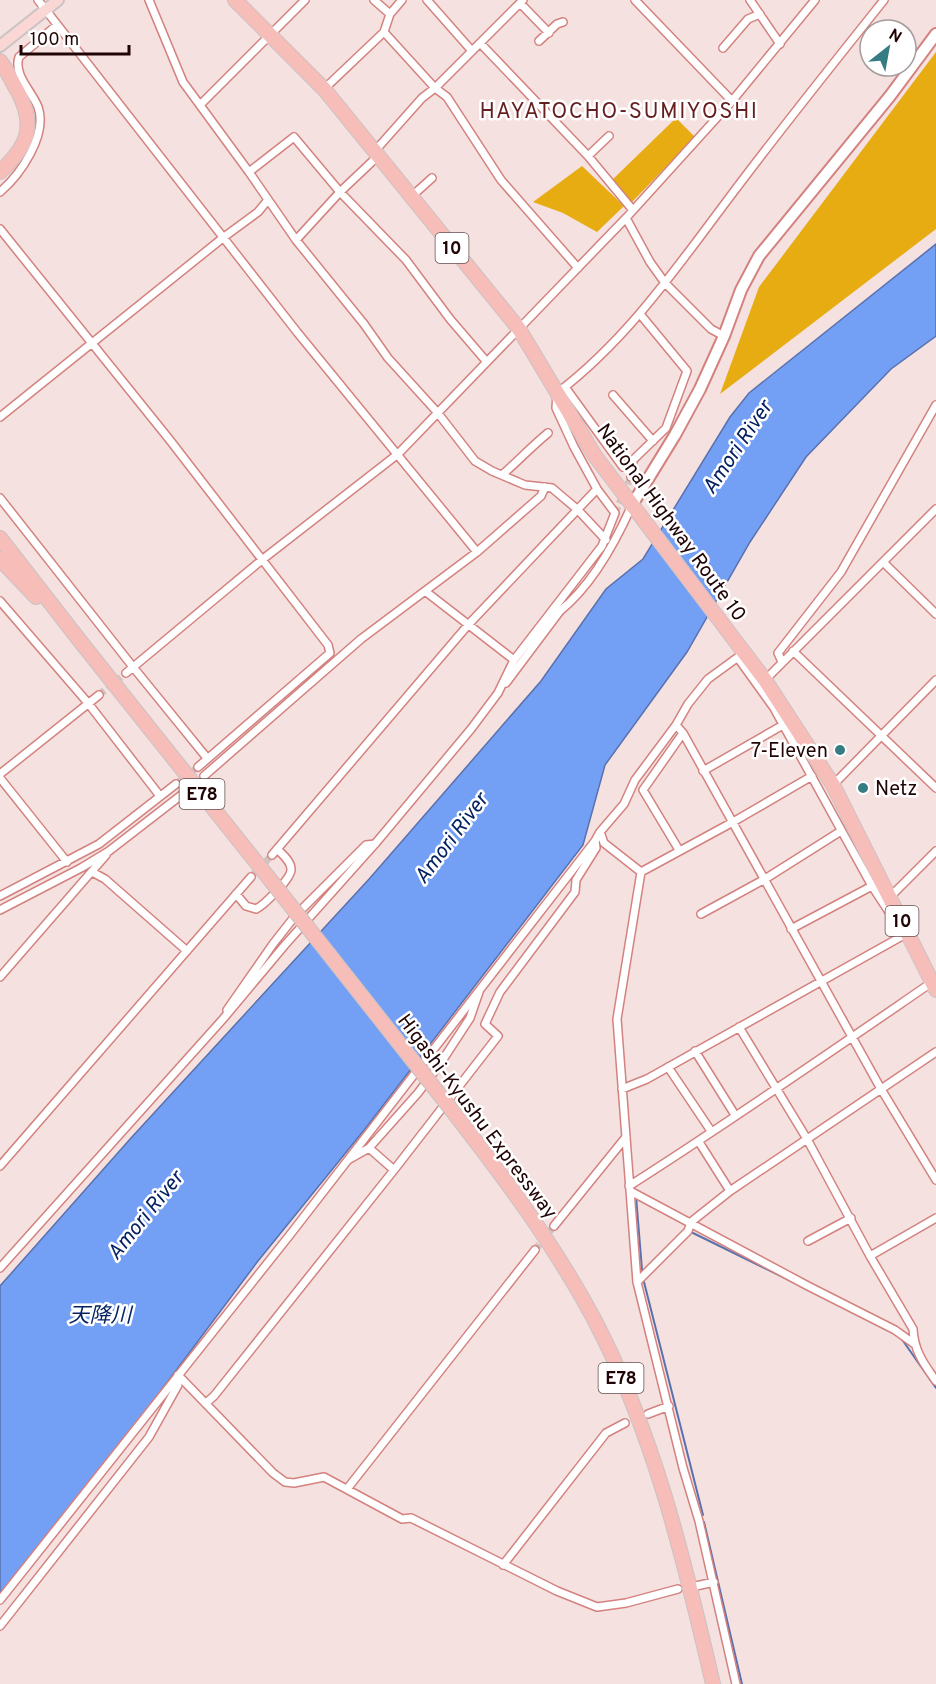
<svg xmlns="http://www.w3.org/2000/svg" width="936" height="1684" viewBox="0 0 936 1684" font-family="Overpass,'Noto Sans JP',sans-serif">
  <style>
    .green { fill: #e8ac13 }
    .water { fill: #739ff5; stroke: #5a71ad; stroke-width: 1.5 }
    .lines { fill: none; stroke-linecap: round; stroke-linejoin: round }
    .stream { stroke: #5a71ad; stroke-width: 2 }
    .street-tunnel { stroke: #d4c0bf; stroke-width: 7; stroke-dasharray: 7 3.5; stroke-linecap: butt }
    .street-casing { stroke: #d4827f; stroke-width: 10 }
    .secondary-casing { stroke: #d4827f; stroke-width: 14 }
    .primary-casing { stroke: #cac3c3; stroke-width: 14 }
    .highway-casing { stroke: #cac3c3; stroke-width: 16 }
    .street { stroke: #fff; stroke-width: 7 }
    .secondary { stroke: #fff; stroke-width: 10 }
    .primary { stroke: #fad7d5; stroke-width: 10 }
    .highway { stroke: #f6bdb9; stroke-width: 14 }
    .highway-bridge-casing { stroke: #cac3c3; stroke-width: 16; stroke-linecap: butt }
    .highway-bridge { stroke: #f6bdb9; stroke-width: 14 }
    .poi-dot { fill: #357d83; stroke: #fff; stroke-width: 2 }
    .labels { text-anchor: middle; stroke-width: 5; stroke-linejoin: round; paint-order: stroke }
    .shield { fill: #fff; stroke: #645051; stroke-width: 1.5 }
    .shield-label { font-size: 18px; font-weight: bold; fill: #210506 }
    .street-label { font-size: 20px; fill: #210506; stroke: #fff }
    .poi-label { font-size: 20px; fill: #210506; stroke: #fff; text-anchor: end }
    .water-label { font-size: 21px; font-style: italic; fill: #052263; stroke: #fff }
    .quarter-label { font-size: 22px; letter-spacing: 1.5px; fill: #651f20; stroke: #fff }
  </style>
  <rect width="100%" height="100%" fill="#f4e1e0"/>
  <path class="green" d="M936 52V229L720 394 759 287Z
    M676 118 695 137 632 202 611 181Z
    M582 166 624 206 597 232 563 213 533 202Z"/>
  <path class="water" d="M936 244V336L891 369 806 457 750 542 687 652 605 765 583 845 365 1129 258 1261 106 1464 0 1597V1286L131 1138 370 878 541 681 606 589 643 559 730 417 749 393Z"/>
  <g class="lines">
    <path class="stream" d="M636 1196 642 1270
      M691 1232 793 1282
      M644 1282 703 1515
      M901 1338 936 1388
      M704 1522 742 1684"/>
    <path class="street-tunnel" d="M615 513 631 477
      M99 695 126 673
      M176 784 198 767
      M251 877 272 855
      M535 1250 554 1226"/>
    <defs>
      <path id="street" d="M38 0 297 332 477 552
        M149 0 183 82 249 172 296 240 364 324 388 358 437 412 475 461 492 471 525 485 552 488 578 510 606 540
        M374 0 390 14 384 32 435 88 447 97 501 180 578 268
        M427 0 472 51
        M635 0 732 101
        M750 0 780 44
        M520 3 549 33
        M390 14 402 0
        M539 41 557 24 563 22
        M481 44 588 156 632 209
        M723 48 748 19 760 14
        M324 89 384 32
        M200 105 305 0
        M374 152 422 98 435 88 523 0
        M588 156 609 136
        M249 172 294 137 340 192 406 260 450 319 486 361
        M0 192C20 175 48 135 38 107 32 91 13 75 19 57L57 25
        M412 196 432 178
        M626 218 650 262 665 283 711 329 724 336
        M0 229 169 439 328 645 330 653 198 767
        M296 240 340 192 378 156
        M565 387 623 467 633 460
        M613 395 653 441
        M0 417 224 237 258 212 267 201
        M502 475C518 461 532 446 548 433
        M631 477 633 460 666 428 687 371 640 314
        M0 498 133 667 207 758
        M883 562 936 614
        M425 591 514 660
        M0 601 88 703 160 796
        M793 651 936 788
        M738 658 774 708 872 886 895 921
        M782 662 778 653 841 572 936 405
        M126 673 263 559 398 454 626 218 732 101 815 0
        M765 680 936 509
        M506 683 560 611C591 586 616 541 632 505
        M676 725 683 733 881 1089 936 1180
        M703 771 783 725
        M0 774 99 695
        M204 776 361 639 477 552 541 496 545 487
        M0 778 67 862
        M833 785 936 680
        M600 832 604 843 641 872 617 1019 637 1282 683 1468 699 1521 736 1684
        M679 850 643 790 683 733
        M272 855 468 625 597 489
        M92 872 105 879 187 951
        M641 872 733 822 812 776
        M236 894 246 906 256 909C264 905 292 878 291 869 291 861 282 854 277 849
        M0 896 99 844 176 784
        M890 897 936 851
        M0 910 81 868 109 851 184 793
        M701 914 765 879 841 831
        M791 929 872 886
        M0 977 106 855
        M227 1010 273 944 295 916 366 845 375 844
        M739 1027 807 1139 870 1256 913 1329C914 1351 924 1364 936 1381
        M695 1051 735 1115
        M668 1067 711 1131
        M622 1089 647 1079 904 935
        M699 1142 730 1191
        M369 1148 394 1170
        M348 1160 369 1148 418 1093 440 1064 470 1018 479 992
        M0 1166 251 877
        M629 1186C731 1121 829 1053 928 985
        M632 1192 808 1286 895 1330 913 1343
        M554 1226 626 1137
        M808 1241 851 1218
        M870 1256 936 1218
        M0 1268 223 1019 284 946 375 844 471 729 498 693 514 660 602 546 615 513 597 489 574 447 556 408 557 393C627 340 677 267 729 198 779 131 832 65 884 0
        M637 1282 688 1231 691 1222 730 1191 936 1052
        M178 1375 273 1473 285 1482 294 1483 324 1477 402 1519 411 1518 557 1591 597 1607 626 1603 678 1589
        M206 1403 214 1396 394 1170 498 1036 485 1024 500 992 575 892 576 880 596 848 595 841
        M648 1414 669 1406
        M347 1489 535 1250
        M503 1565 606 1433 625 1423
        M696 1586 714 1582
        M0 1600 289 1236 595 841 600 832 624 804 635 780 676 725 688 704 708 679 745 652
        M0 1626 149 1437 178 1385V1375"/>
      <path id="secondary" d="M632 505 675 435 700 389 724 336 741 290 759 256 890 96 936 34"/>
      <path id="primary" d="M0 46 58 0"/>
      <path id="highway" d="M235 0 324 89 519 329 595 456 765 680 833 785 936 990
        M0 61C7 70 11 80 17 90 36 125 29 145 0 172
        M0 538 80 641 272 882
        M0 559 36 597
        M451 1109C503 1176 554 1244 594 1319 654 1433 684 1559 713 1684"/>
    </defs>
    <use href="#street" class="street-casing"/>
    <use href="#secondary" class="secondary-casing"/>
    <use href="#primary" class="primary-casing"/>
    <use href="#highway" class="highway-casing"/>
    <use href="#street" class="street"/>
    <use href="#secondary" class="secondary"/>
    <use href="#primary" class="primary"/>
    <use href="#highway" class="highway"/>
    <defs>
      <path id="highway-bridge" d="M272 882 451 1109"/>
    </defs>
    <use href="#highway-bridge" class="highway-bridge-casing"/>
    <use href="#highway-bridge" class="highway-bridge"/>
  </g>
  <g class="poi-dot">
    <circle cx="840" cy="750" r="6"/>
    <circle cx="863" cy="788" r="6"/>
  </g>
  <g class="labels">
    <g class="shield">
      <rect x="435.5" y="233" width="33" height="30" rx="4.5"/>
      <rect x="179.5" y="779" width="45" height="30" rx="4.5"/>
      <rect x="885.5" y="906" width="33" height="30" rx="4.5"/>
      <rect x="598.5" y="1363" width="45" height="30" rx="4.5"/>
    </g>
    <g class="shield-label">
      <text x="452" y="254">10</text>
      <text x="202" y="800">E78</text>
      <text x="902" y="927">10</text>
      <text x="621" y="1384">E78</text>
    </g>
    <g class="street-label">
      <text transform="translate(672 522) rotate(54)" y="7">National Highway Route 10</text>
      <text transform="translate(478 1116) rotate(53)" y="7">Higashi-Kyushu Expressway</text>
    </g>
    <g class="poi-label">
      <text x="828" y="757">7-Eleven</text>
      <text x="875" y="795" text-anchor="start">Netz</text>
    </g>
    <g class="water-label">
      <text transform="translate(737 447) rotate(-56)" y="7">Amori River</text>
      <text transform="translate(451 838) rotate(-53)" y="7">Amori River</text>
      <text transform="translate(145 1215) rotate(-51)" y="7">Amori River</text>
      <text x="100" y="1322">天降川</text>
    </g>
    <g class="quarter-label">
      <text x="619" y="118">HAYATOCHO-SUMIYOSHI</text>
    </g>
  </g>
  <g transform="translate(888 48) rotate(31)"><circle r="28" fill="#ffffff" stroke="#a69b9b" stroke-width="1.5"/>
  <path d="M0-4.5L10 22L0 15L-10 22Z" fill="#357d83"/>
  <text y="-9" font-size="16" font-weight="bold" text-anchor="middle" fill="#210506">N</text>
  </g>
  <path d="M21 45v9h108v-9" fill="none" stroke="#210506" stroke-width="3"/>
  <text x="30" y="45" font-size="18" fill="#210506" stroke="#ffffff" stroke-width="4.5" paint-order="stroke">100 m</text>
</svg>
